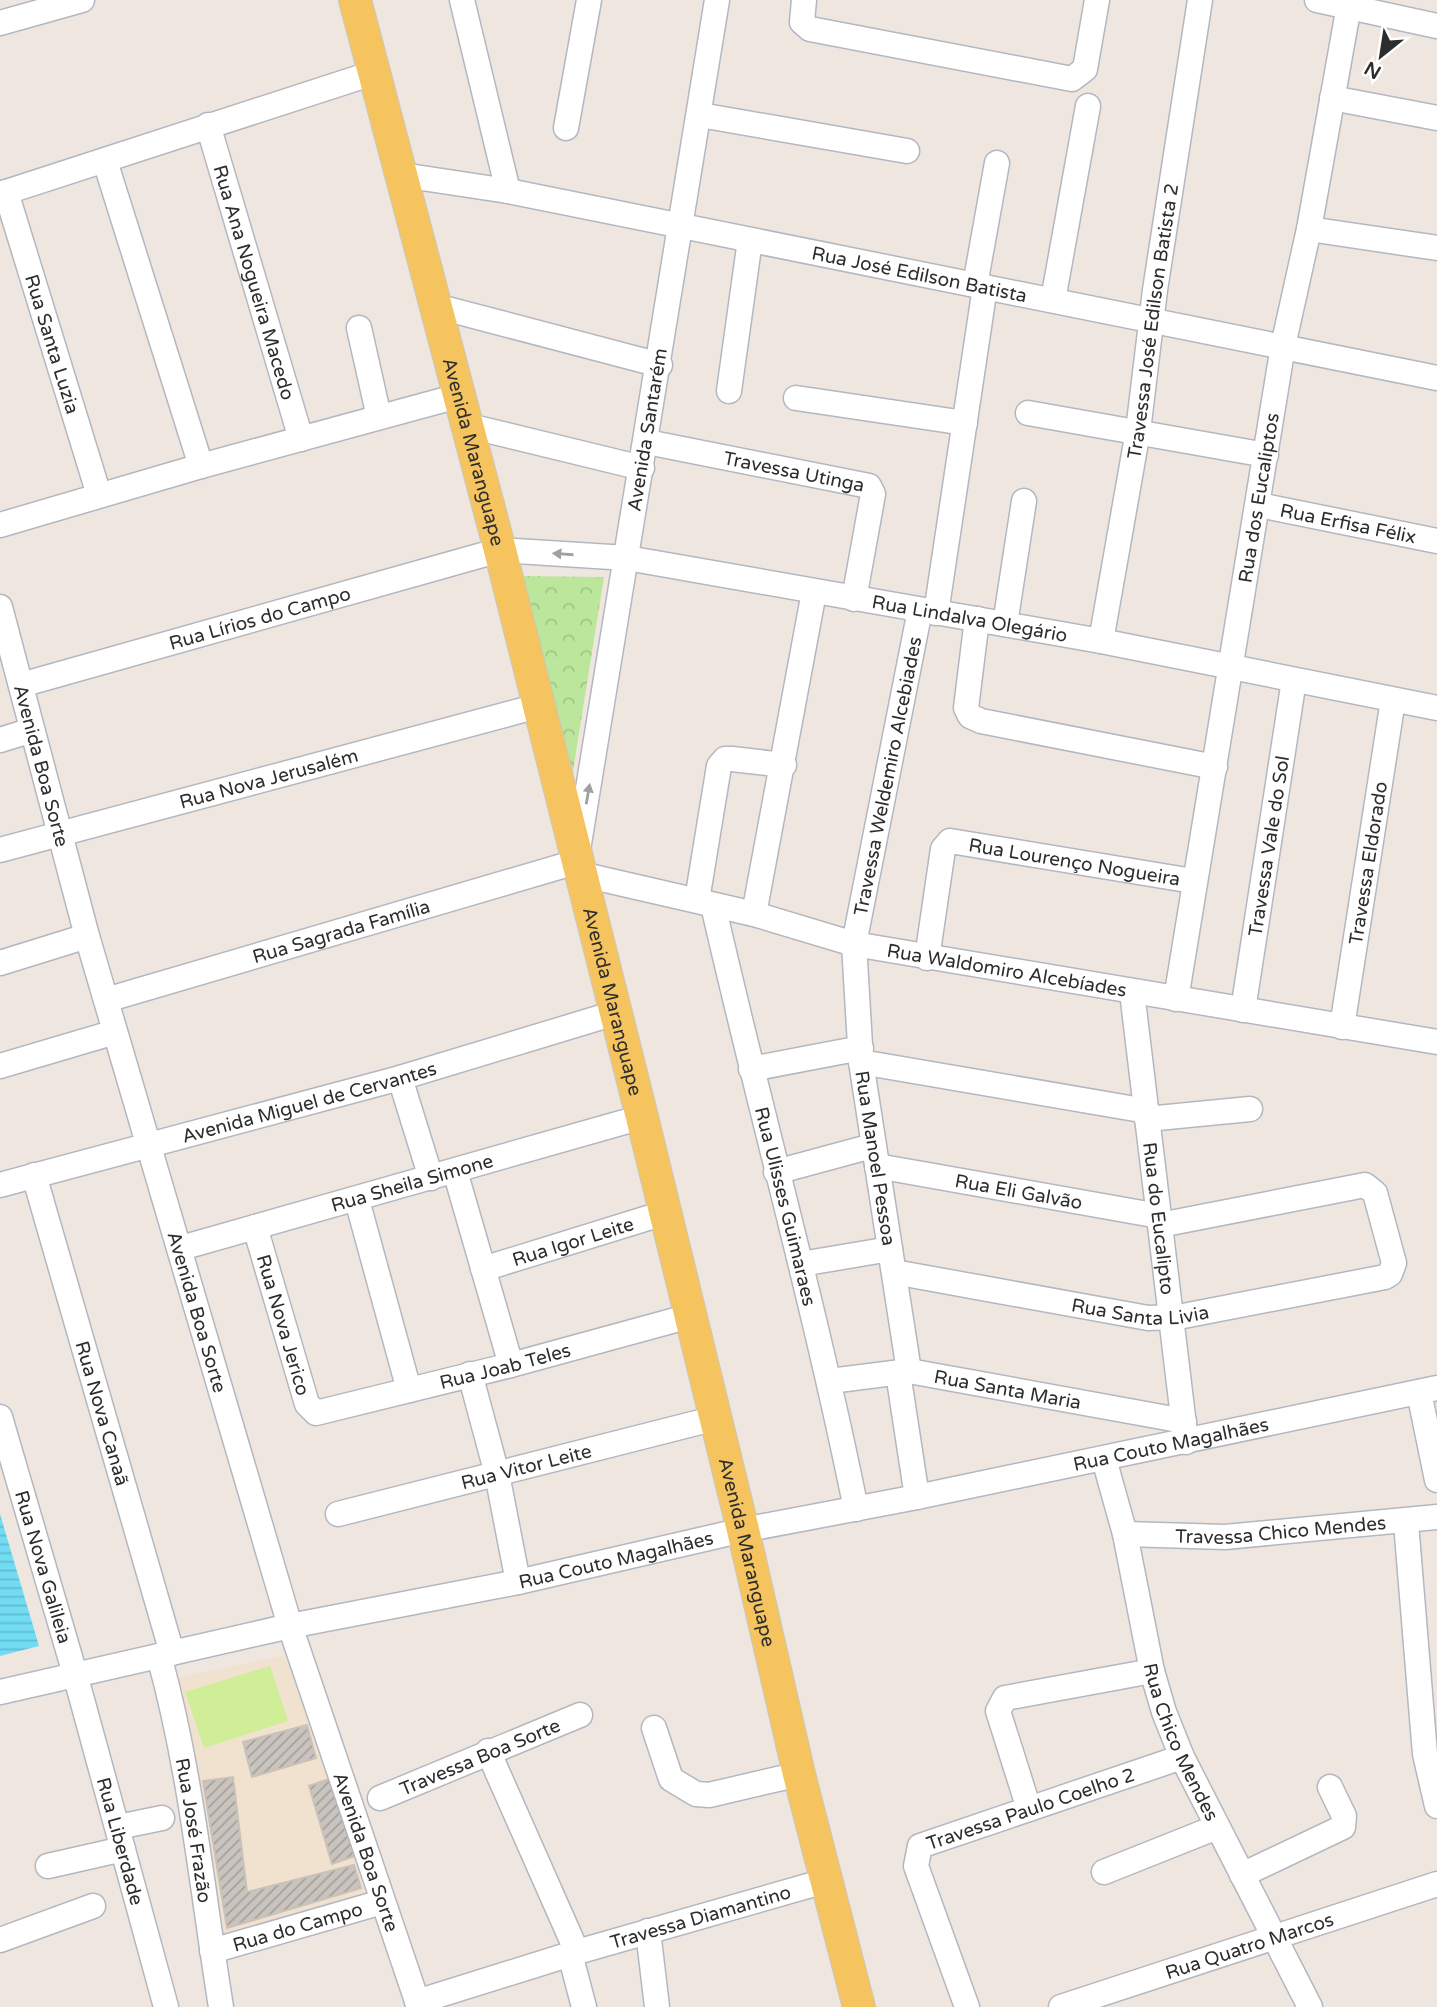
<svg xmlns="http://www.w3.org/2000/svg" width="1437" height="2007" viewBox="0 0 1437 2007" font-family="'Varela Round',sans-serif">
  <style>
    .education { fill: #f0e2cf }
    .park { fill: url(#park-crowns) }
    .pitch { fill: #d0ed97 }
    .water { fill: url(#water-rules) }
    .building { fill: url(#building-hatch); stroke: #cac2b9; stroke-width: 2 }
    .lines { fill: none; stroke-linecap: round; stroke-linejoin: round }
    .minor-casing { stroke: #b3b7c1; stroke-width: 27 }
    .major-casing { stroke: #c8c8c8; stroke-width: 34 }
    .minor { stroke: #fff; stroke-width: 24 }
    .major { stroke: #f5c45e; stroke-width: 32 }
    .oneway { fill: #a0a0a0 }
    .labels { text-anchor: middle; stroke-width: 7; stroke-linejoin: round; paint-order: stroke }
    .street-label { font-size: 19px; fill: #2d2d2d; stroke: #fff }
  </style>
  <defs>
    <pattern id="park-crowns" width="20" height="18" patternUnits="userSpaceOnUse" patternTransform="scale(1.75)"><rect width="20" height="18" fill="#bbe69b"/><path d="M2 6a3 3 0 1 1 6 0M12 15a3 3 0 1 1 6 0" fill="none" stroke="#a1c686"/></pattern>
    <pattern id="water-rules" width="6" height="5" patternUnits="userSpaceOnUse" patternTransform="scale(1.75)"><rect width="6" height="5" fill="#71dcf2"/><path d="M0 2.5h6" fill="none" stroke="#62bdd0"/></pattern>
    <pattern id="building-hatch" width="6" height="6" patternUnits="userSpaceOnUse" patternTransform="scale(1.75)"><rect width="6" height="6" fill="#cac4bf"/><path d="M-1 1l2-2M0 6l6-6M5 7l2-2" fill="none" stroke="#a4a09c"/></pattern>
  </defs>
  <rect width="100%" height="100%" fill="#efe7df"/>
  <path class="education" d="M296 1653 373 1897 221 1936 172 1679Z"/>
  <path class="park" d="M518 576 604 577 571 783Z"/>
  <path class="pitch" d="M270 1666 288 1721 204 1748 185 1692Z"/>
  <path class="water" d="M0 1514 39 1646 0 1656Z"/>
  <path class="building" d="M307 1725 316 1758 252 1777 243 1742Z
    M233 1777 247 1892 354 1865 361 1888 227 1928 203 1781Z
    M332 1778 355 1856 332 1864 309 1786Z"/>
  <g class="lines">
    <defs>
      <g id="minor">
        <path d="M462 0 508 191"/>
        <path d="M804 0 802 22 810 29 1072 79 1085 69 1097 0"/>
        <path d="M1317 0 1437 26"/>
        <path d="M0 23 82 0"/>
        <path d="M1332 98 1437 118"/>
        <path d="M700 115 907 151"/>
        <path id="s1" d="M208 125 301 439"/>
        <path d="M566 128 589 0"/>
        <path d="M105 161 201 466"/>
        <path id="s2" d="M402 175 508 191 1437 378"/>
        <path id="s3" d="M6 192 99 495"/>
        <path d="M0 194 373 73"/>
        <path d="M1309 229 1437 248"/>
        <path d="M975 285 997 163"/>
        <path d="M1053 300 1088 106"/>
        <path d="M436 306 660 365"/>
        <path d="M359 328 379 417"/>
        <path d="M729 391 750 240"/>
        <path d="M796 398 965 423"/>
        <path d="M1028 413 1266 455"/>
        <path d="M465 425 642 468"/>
        <path id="s4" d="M647 442 869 486 873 494 854 599"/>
        <path id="s5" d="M1259 505 1437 541"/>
        <path d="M0 525 201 466 458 396"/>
        <path id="s6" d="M0 607 87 936 290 1626 419 2007"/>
        <path d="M936 613 985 287"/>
        <path d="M977 619 966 708 970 716 981 721 1215 767"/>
        <path d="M1005 624 1024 501"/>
        <path id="s7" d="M1101 641 1138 431 1155 290 1200 0"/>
        <path id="s8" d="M21 685 500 550 627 558 1101 641 1437 708"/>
        <path d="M0 740 32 730"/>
        <path id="s9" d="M0 850 538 706"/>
        <path id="s10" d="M580 874 754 914 854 944 1437 1042"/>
        <path d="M697 900 719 766 725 759H732L784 765"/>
        <path id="s11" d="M713 905C759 1107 815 1306 856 1509"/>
        <path d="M754 914 814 592"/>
        <path id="s12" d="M927 958 943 849 950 841 1193 881"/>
        <path d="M0 963 87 936"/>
        <path id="s13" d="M1132 992 1186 1442"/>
        <path id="s14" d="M1176 999 1283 346 1309 229 1350 0"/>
        <path id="s15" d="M106 1000 576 862 717 0"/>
        <path id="s16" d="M1243 1010 1294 680"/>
        <path id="s17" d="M1342 1027 1393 700"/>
        <path d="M861 1062 1147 1111"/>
        <path d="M0 1066 115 1032"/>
        <path d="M751 1069 861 1048"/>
        <path d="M400 1078 431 1178"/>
        <path d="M1147 1119 1250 1109"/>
        <path id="s18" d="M877 1166 1159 1216"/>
        <path d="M455 1171 511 1365"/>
        <path d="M776 1172 872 1146"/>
        <path id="s19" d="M34 1175 172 1653"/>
        <path id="s20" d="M0 1185 400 1078 615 1013"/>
        <path d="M357 1200 409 1390"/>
        <path id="s21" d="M255 1227 307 1404 316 1413 511 1365 690 1316"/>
        <path id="s22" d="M181 1248 642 1117"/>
        <path d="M801 1264 890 1249"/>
        <path id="s23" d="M483 1269 664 1213"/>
        <path id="s24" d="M894 1272 1148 1318 1178 1317 1385 1277 1390 1274 1394 1263 1375 1193 1365 1185 1160 1225"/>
        <path id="s25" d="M909 1371 861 1062 854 944 920 610"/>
        <path d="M898 1373 917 1497"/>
        <path d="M470 1374 497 1474 518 1582"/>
        <path id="s26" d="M830 1381 909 1371 1184 1421"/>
        <path d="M1419 1392 1437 1480"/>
        <path id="s27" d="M0 1417 75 1674 166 2007"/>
        <path id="s28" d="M1104 1459 1125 1534 1152 1671 1164 1712 1182 1757 1310 2007"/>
        <path id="s29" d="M338 1514 716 1418"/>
        <path d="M1406 1523 1425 1754 1437 1806"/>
        <path id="s30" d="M1125 1534 1225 1537 1437 1517"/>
        <path id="s31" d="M159 1656C191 1771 202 1889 221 2007"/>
        <path id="s32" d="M0 1692 290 1626 518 1582 743 1530 917 1497 1437 1388"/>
        <path d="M654 1728 671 1779 696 1794 709 1795 799 1774"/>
        <path d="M488 1751 577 1952"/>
        <path id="s33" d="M380 1798 580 1715"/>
        <path d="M1029 1809 998 1711 1005 1698 1152 1671"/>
        <path d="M118 1827 162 1818"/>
        <path d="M48 1866 123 1849"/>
        <path d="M1104 1872 1217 1827"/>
        <path d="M1242 1875 1343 1827 1344 1816 1330 1787"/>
        <path d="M648 1931 657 2007"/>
        <path d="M0 1940 93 1906"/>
        <path id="s34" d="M212 1951 382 1902"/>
        <path d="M570 1954 584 2007"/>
        <path id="s35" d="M417 2002 577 1952 825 1881"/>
        <path id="s36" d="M967 2007 916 1866 920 1846 1182 1757"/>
        <path id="s37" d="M1061 2007 1437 1884"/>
      </g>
      <g id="major">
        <path id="s38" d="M355 0 500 550 642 1117 743 1530 799 1774 859 2007"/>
      </g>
    </defs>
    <use href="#minor" class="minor-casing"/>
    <use href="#major" class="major-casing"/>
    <use href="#minor" class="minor"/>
    <use href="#major" class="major"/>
  </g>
  <defs><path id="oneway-solid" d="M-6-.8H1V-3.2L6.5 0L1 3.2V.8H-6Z" transform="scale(1.75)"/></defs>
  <g class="oneway">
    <use href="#oneway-solid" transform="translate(563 554) rotate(-176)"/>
    <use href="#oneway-solid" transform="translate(588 794) rotate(-80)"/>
  </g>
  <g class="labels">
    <g class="street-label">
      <text dy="7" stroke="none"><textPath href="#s2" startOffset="527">Rua José Edilson Batista</textPath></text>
      <text dy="7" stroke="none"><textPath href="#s1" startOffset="164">Rua Ana Nogueira Macedo</textPath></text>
      <text dy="7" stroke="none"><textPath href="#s7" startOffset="324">Travessa José Edilson Batista 2</textPath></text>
      <text dy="7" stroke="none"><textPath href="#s3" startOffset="159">Rua Santa Luzia</textPath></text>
      <text dy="7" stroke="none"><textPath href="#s15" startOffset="928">Avenida Santarém</textPath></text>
      <text dy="7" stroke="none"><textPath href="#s38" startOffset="467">Avenida Maranguape</textPath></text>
      <text dy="7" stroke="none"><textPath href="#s4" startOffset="150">Travessa Utinga</textPath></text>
      <text dy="7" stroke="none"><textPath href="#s14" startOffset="508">Rua dos Eucaliptos</textPath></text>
      <text dy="7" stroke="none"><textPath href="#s5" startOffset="91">Rua Erfisa Félix</textPath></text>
      <text dy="7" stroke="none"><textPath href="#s8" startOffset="248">Rua Lírios do Campo</textPath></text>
      <text dy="7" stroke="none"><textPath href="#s8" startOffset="973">Rua Lindalva Olegário</textPath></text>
      <text dy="7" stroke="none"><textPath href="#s6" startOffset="164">Avenida Boa Sorte</textPath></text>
      <text dy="7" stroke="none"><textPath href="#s9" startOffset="278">Rua Nova Jerusalém</textPath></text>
      <text dy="7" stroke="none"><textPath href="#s25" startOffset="602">Travessa Weldemiro Alcebiades</textPath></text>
      <text dy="7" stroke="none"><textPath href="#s16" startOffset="166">Travessa Vale do Sol</textPath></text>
      <text dy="7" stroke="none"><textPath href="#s12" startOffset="247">Rua Lourenço Nogueira</textPath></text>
      <text dy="7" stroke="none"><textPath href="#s17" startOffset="166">Travessa Eldorado</textPath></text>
      <text dy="7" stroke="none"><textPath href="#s15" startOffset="245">Rua Sagrada Família</textPath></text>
      <text dy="7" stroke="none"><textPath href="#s10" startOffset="438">Rua Waldomiro Alcebíades</textPath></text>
      <text dy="7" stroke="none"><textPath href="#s38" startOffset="1034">Avenida Maranguape</textPath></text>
      <text dy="7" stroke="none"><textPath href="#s20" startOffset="320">Avenida Miguel de Cervantes</textPath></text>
      <text transform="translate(876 1158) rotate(81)" y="7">Rua Manoel Pessoa</text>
      <text dy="7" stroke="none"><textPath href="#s22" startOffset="240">Rua Sheila Simone</textPath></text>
      <text dy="7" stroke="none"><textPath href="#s18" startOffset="144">Rua Eli Galvão</textPath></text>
      <text dy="7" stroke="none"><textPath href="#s11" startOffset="310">Rua Ulisses Guimaraes</textPath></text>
      <text dy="7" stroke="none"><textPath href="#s13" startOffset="228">Rua do Eucalipto</textPath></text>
      <text dy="7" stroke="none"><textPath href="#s23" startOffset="94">Rua Igor Leite</textPath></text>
      <text dy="7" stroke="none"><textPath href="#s24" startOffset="250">Rua Santa Livia</textPath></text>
      <text dy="7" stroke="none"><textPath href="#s6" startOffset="732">Avenida Boa Sorte</textPath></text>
      <text dy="7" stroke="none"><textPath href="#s21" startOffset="102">Rua Nova Jerico</textPath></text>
      <text dy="7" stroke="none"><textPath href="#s21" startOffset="392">Rua Joab Teles</textPath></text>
      <text dy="7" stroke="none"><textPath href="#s26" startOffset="180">Rua Santa Maria</textPath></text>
      <text dy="7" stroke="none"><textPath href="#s19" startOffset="248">Rua Nova Canaã</textPath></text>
      <text dy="7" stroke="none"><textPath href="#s32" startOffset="1197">Rua Couto Magalhães</textPath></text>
      <text dy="7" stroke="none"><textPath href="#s29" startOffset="194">Rua Vitor Leite</textPath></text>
      <text dy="7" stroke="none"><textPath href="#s30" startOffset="156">Travessa Chico Mendes</textPath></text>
      <text dy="7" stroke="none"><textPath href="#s38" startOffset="1601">Avenida Maranguape</textPath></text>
      <text dy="7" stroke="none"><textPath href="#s32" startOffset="630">Rua Couto Magalhães</textPath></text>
      <text dy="7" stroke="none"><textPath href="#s27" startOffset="156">Rua Nova Galileia</textPath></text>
      <text dy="7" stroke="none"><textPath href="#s28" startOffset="294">Rua Chico Mendes</textPath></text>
      <text dy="7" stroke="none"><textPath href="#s33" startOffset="108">Travessa Boa Sorte</textPath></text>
      <text dy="7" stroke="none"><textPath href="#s36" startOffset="287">Travessa Paulo Coelho 2</textPath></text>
      <text dy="7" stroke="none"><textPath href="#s31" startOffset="178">Rua José Frazão</textPath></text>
      <text dy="7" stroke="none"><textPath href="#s27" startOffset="441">Rua Liberdade</textPath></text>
      <text dy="7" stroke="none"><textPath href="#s6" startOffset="1298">Avenida Boa Sorte</textPath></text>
      <text dy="7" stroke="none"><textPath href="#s35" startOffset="296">Travessa Diamantino</textPath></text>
      <text dy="7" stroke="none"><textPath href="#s34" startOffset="89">Rua do Campo</textPath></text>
      <text dy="7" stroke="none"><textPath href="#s37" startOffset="198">Rua Quatro Marcos</textPath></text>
    </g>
  </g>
  <g transform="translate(1381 56) rotate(210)" stroke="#ffffff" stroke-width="5" paint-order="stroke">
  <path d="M0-5L12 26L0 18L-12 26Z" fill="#2d2d2d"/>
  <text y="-10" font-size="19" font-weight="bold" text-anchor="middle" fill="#2d2d2d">N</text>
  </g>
</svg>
